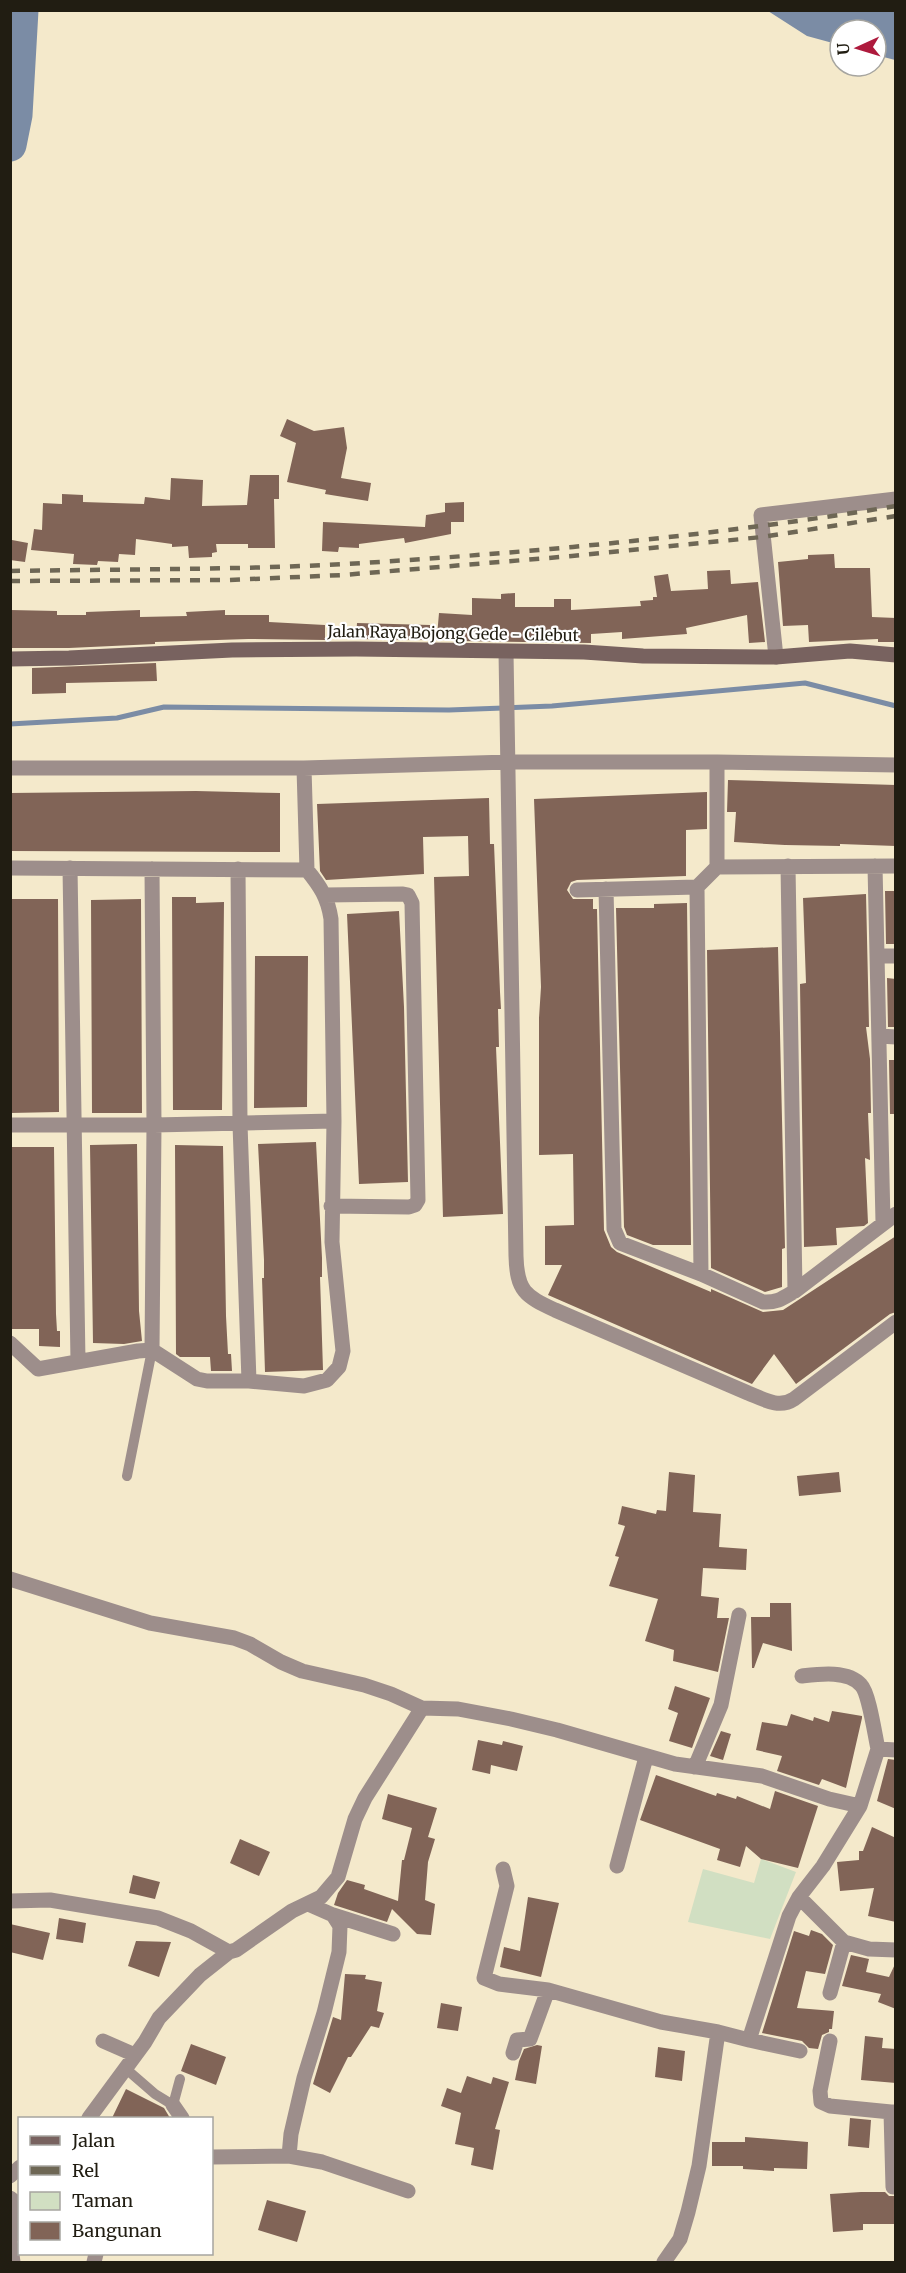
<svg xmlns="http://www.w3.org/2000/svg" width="906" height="2273" viewBox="0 0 906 2273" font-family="Merriweather,serif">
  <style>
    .green { fill: #d1dfc2 }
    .water { fill: #7b8ca5 }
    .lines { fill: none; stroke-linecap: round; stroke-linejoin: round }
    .stream { stroke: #7b8ca5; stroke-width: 5 }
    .river { stroke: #7b8ca5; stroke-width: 33 }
    .building { fill: #816457 }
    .service { stroke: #9d8e8b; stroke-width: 10 }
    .minor { stroke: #9d8e8b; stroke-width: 15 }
    .secondary { stroke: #78625f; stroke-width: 15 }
    .rail { stroke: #6e6755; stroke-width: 4.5; stroke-dasharray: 10 10; stroke-linecap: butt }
    .labels { text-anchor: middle; stroke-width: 4.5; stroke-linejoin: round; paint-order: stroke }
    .street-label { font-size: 16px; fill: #211d12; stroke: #fff }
  </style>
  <rect width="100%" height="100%" fill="#f4e9cb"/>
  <path class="green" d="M761 1859 796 1872 770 1939 688 1922 703 1869 754 1883Z"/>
  <path class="water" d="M768 11H895V60L876 55V30H840V45L807 36Z"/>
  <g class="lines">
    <path class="stream" d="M10 724 117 718 164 707 449 710 552 706 805 683 896 706"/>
    <path class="river" d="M10 145 16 115 22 10"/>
  </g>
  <path class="building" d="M287 419 314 431 344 427 347 448 341 478 371 483 368 501 325 494 326 490 287 482 296 443 280 436Z
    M250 475H279V499H274L275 548H248V544H216L217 552 212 553V557L189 558 188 546 172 547V544L136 539 135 555 119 554 118 562 98 561 97 565 73 564 74 554 31 550 34 529 42 530 43 503 62 504V494L83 495V502L144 504 145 497 170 500 171 478 203 480 202 506 247 505Z
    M464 502V522H451V534L405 543 404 538 359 544V548L339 547 338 552 322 551 323 522 425 527 426 515 445 512V503Z
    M12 540 28 543 25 562 10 560Z
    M834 554 835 568H870L872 617 896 618V642H878V639L809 642 808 625 783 626 778 562 808 559V555Z
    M730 570 731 584 758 582 765 642 749 643 747 615 686 628 687 634 622 639V632L591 634V643L459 641V637L437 636 439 613 472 615V598L501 599V594L515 593V607H554V599H571V610L641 606 640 601 653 600V597H657L654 576 668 574 671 591 708 589 707 571Z
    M10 610 57 611V615H86V612L140 610V617L187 616 186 612 225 610V615H269V622L325 625V640L248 639 155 642V644L69 648H10Z
    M357 623 430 625V640L356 639Z
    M156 663 157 681 66 683V693L32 694V668Z
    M728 780 896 785V846L840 844V846L785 845 734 842 736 812H727Z
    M196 791 280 793V852L10 851V793Z
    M707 792V829L686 830V876L577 880 571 882 567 890 573 899H593V909H597L604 1230 611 1247 617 1252 711 1292V1289L763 1312 783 1310 896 1236V1312L890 1314 796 1384 774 1354 752 1384 548 1295 562 1265H545V1226L574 1225 573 1154 539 1155V1018L541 987 534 799Z
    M489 798 490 844H494L500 992 501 1009H498L499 1047H496L503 1214 443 1217 434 877 469 876 468 836 423 837 424 874 326 880 320 871 317 804Z
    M885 891H896V944H886Z
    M866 894 869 1027H866L870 1059 871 1113H868L870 1160 865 1158 868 1223 864 1226 836 1228 837 1245 804 1247 800 984 806 983 803 898Z
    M172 897H196V903L224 902 222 1110H173Z
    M10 899H58L59 1112 10 1113Z
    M141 899 142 1113H92L91 900Z
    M687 903 691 1245H653L627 1235 624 1227 616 908H654V904Z
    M399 911 404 1007 408 1182 359 1184 347 914Z
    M778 947 785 1248 782 1249V1287L765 1292 711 1268 707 950Z
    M255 956H308L307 1107 254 1108Z
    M887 978 896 979V1027H888Z
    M889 1060H896V1114H890Z
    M316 1142 322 1258V1277H320L323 1370 265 1372 262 1278H264V1260L258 1144Z
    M137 1144 139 1311 142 1341 124 1344 93 1343 90 1145Z
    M175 1145 223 1146 226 1316 228 1354H231L232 1371H211L210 1357H180L176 1354Z
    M10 1147H54L56 1314 57 1331H60V1347L39 1346V1329H10Z
    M669 1472 695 1475 693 1512 721 1514 719 1547 747 1549 746 1570 703 1568 701 1596 719 1598 717 1618H729L718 1672 673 1661 674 1650 645 1641 658 1599 609 1586 619 1557 615 1556 625 1526 618 1524 622 1506 656 1514 657 1510 666 1511Z
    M839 1472 841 1492 799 1496 797 1476Z
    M770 1603H791L792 1651 763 1643 754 1668H752L751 1617H770Z
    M675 1686 710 1698 692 1748 669 1741 678 1713 668 1709Z
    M832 1711 862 1716V1718L846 1788 822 1779 819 1785 777 1771 782 1756 756 1750 762 1722 787 1726 791 1714 813 1721 814 1717 829 1722Z
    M721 1731 731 1734 723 1760 710 1756Z
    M478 1740 502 1745 503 1741 523 1746 517 1771 491 1765 490 1774 472 1770Z
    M888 1759 896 1760V1809L877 1801Z
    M656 1775 716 1796 717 1793 736 1799 737 1796 770 1809 775 1791 818 1806 798 1868 761 1859 746 1846 740 1867 717 1860 720 1849 640 1820Z
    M388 1794 437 1808 428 1837 435 1839 428 1862 425 1900 435 1904 431 1935 417 1934 392 1909 387 1922 334 1905 338 1893 347 1880 365 1885 364 1889 398 1901 402 1860H404L412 1828 382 1819Z
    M872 1827 896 1838V1922L868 1916 874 1888 840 1891 837 1862 859 1860V1851H863Z
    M240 1839 270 1852 259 1876 230 1863Z
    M133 1875 160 1882 155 1899 129 1893Z
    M528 1897 559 1903 541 1977 500 1967 504 1947 520 1951Z
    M59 1918 86 1923 83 1943 56 1939Z
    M10 1924 50 1933 43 1960 10 1952Z
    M811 1930 822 1934 833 1945 825 1974 806 1971 797 2008 834 2011 832 2029H829V2032L822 2035 818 2049 809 2048 802 2041 762 2033 794 1931 809 1936Z
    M136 1941 171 1942 159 1977 128 1966Z
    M851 1955 869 1959 866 1972 889 1977 896 1962V2009L878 2002 881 1994 842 1986Z
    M345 1974 366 1975 365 1979 382 1982 377 2011 384 2013 379 2028 371 2026 351 2057H348L330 2093 313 2084 333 2017 341 2020Z
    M441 2003 462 2007 458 2031 437 2028Z
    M865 2036 883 2038 882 2048 896 2049V2083L861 2080Z
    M191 2044 226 2057 216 2085 181 2071Z
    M537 2045 542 2046 536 2084 515 2080 519 2061 524 2049Z
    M658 2047 685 2051 682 2081 655 2077Z
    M467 2076 491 2084 493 2077 509 2082 495 2129 500 2130 493 2170 471 2165 474 2148 455 2144 461 2113 441 2106 447 2088 461 2093Z
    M126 2089 164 2108 170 2118H112Z
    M850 2118 871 2120 869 2148 848 2146Z
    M745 2137 808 2142 807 2169 774 2168V2171L743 2169V2166H712V2142H745Z
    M861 2192H885L889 2196H896V2224H863V2230L833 2232 830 2194Z
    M267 2200 306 2211 297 2242 258 2230Z"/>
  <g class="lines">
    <path class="service" d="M127 1476 152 1350
      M125 2068 155 2094 173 2105 180 2079"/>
    <path class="minor" d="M506 652 516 1256C517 1291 525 1296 555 1310L748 1393C763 1399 779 1409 794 1399L896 1322
      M776 657 761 515 896 499
      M717 762 896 765
      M10 768H304
      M788 866 795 1291
      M875 866 883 1222
      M10 868 307 870 304 768 509 762H717V867L896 866
      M70 868 78 1361
      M152 869 154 1125 152 1350
      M238 869 240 1124 249 1381
      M606 889 614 1229 620 1243 701 1274 763 1302C777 1303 783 1298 795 1291L896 1214
      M577 890 697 887
      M325 895 403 894 408 895 412 903 418 1200 415 1205 409 1207 331 1206
      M877 956H896
      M879 1036 896 1037
      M10 1125H154L334 1121 331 919C328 898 320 886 307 870
      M701 1274 697 887 717 867
      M10 1343 38 1369 138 1351 152 1350 197 1379 207 1381H249L304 1386 327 1380 339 1367 343 1351 332 1242 334 1121
      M10 1579 150 1623 234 1638 250 1644 281 1662 302 1671 364 1685 391 1694 422 1708 458 1709 511 1719 557 1730 675 1764 762 1776 829 1799 860 1806 878 1749 896 1750
      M802 1676C819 1674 848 1670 861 1685 869 1693 875 1736 878 1749
      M695 1767 721 1705 739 1615
      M617 1866 646 1757
      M503 1869 507 1886 484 1978 499 1984 548 1990 661 2022 718 2032 699 2166 688 2212 680 2239 664 2262
      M799 1897 844 1942 869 1949 896 1950
      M10 1901 50 1900 158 1918 191 1931 229 1952
      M308 1904 333 1915 393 1934
      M830 1993 844 1942
      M718 2032 749 2040 789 1916 799 1897 823 1866 860 1806
      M749 2040 800 2051
      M103 2041 135 2055
      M830 2041 820 2091 821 2102 830 2106 891 2112
      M513 2053 517 2040 530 2039 548 1990
      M173 2105 182 2118
      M89 2118 145 2042 159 2018 200 1975 229 1952 236 1950 292 1911 321 1897 338 1877 355 1819 365 1798 422 1708
      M289 2156 291 2134 304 2078 324 2013 339 1952 340 1926 333 1915
      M212 2157 289 2156 322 2162 408 2191
      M10 2176 20 2167
      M893 2187 891 2112H896
      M10 2198 19 2205V2213L10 2241 13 2262
      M94 2262 96 2254"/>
    <path class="secondary" d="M10 659 69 658 232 650 356 649 584 652 643 656 776 657 850 651 896 655"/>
    <path class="rail" d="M10 571C122 569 234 570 346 564 530 553 714 536 896 506
      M10 581 229 580 343 575 572 556 762 537 896 516"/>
  </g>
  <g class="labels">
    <g class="street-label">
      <text transform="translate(453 633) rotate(1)" y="6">Jalan Raya Bojong Gede - Cilebut</text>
    </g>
  </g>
  <rect width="906" height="2273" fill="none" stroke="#211d12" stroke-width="24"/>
  <rect x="18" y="2117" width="195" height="138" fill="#ffffff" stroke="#a6a5a0" stroke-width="1.5"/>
  <rect x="30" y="2136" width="30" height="9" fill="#78625f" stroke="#a6a5a0" stroke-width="1.5"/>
  <text x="72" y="2147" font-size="18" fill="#211d12">Jalan</text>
  <rect x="30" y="2166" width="30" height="9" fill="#6e6755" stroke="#a6a5a0" stroke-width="1.5"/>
  <text x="72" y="2177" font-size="18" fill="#211d12">Rel</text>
  <rect x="30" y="2192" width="30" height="18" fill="#d1dfc2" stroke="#a6a5a0" stroke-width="1.5"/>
  <text x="72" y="2207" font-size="18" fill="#211d12">Taman</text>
  <rect x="30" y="2222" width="30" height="18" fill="#816457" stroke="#a6a5a0" stroke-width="1.5"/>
  <text x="72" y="2237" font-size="18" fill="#211d12">Bangunan</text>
  <g transform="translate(858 48) rotate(266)"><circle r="28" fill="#ffffff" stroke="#a6a5a0" stroke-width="1.5"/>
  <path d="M0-4.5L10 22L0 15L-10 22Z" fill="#ae1a3d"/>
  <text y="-9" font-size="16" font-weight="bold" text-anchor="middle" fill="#211d12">U</text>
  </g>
</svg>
